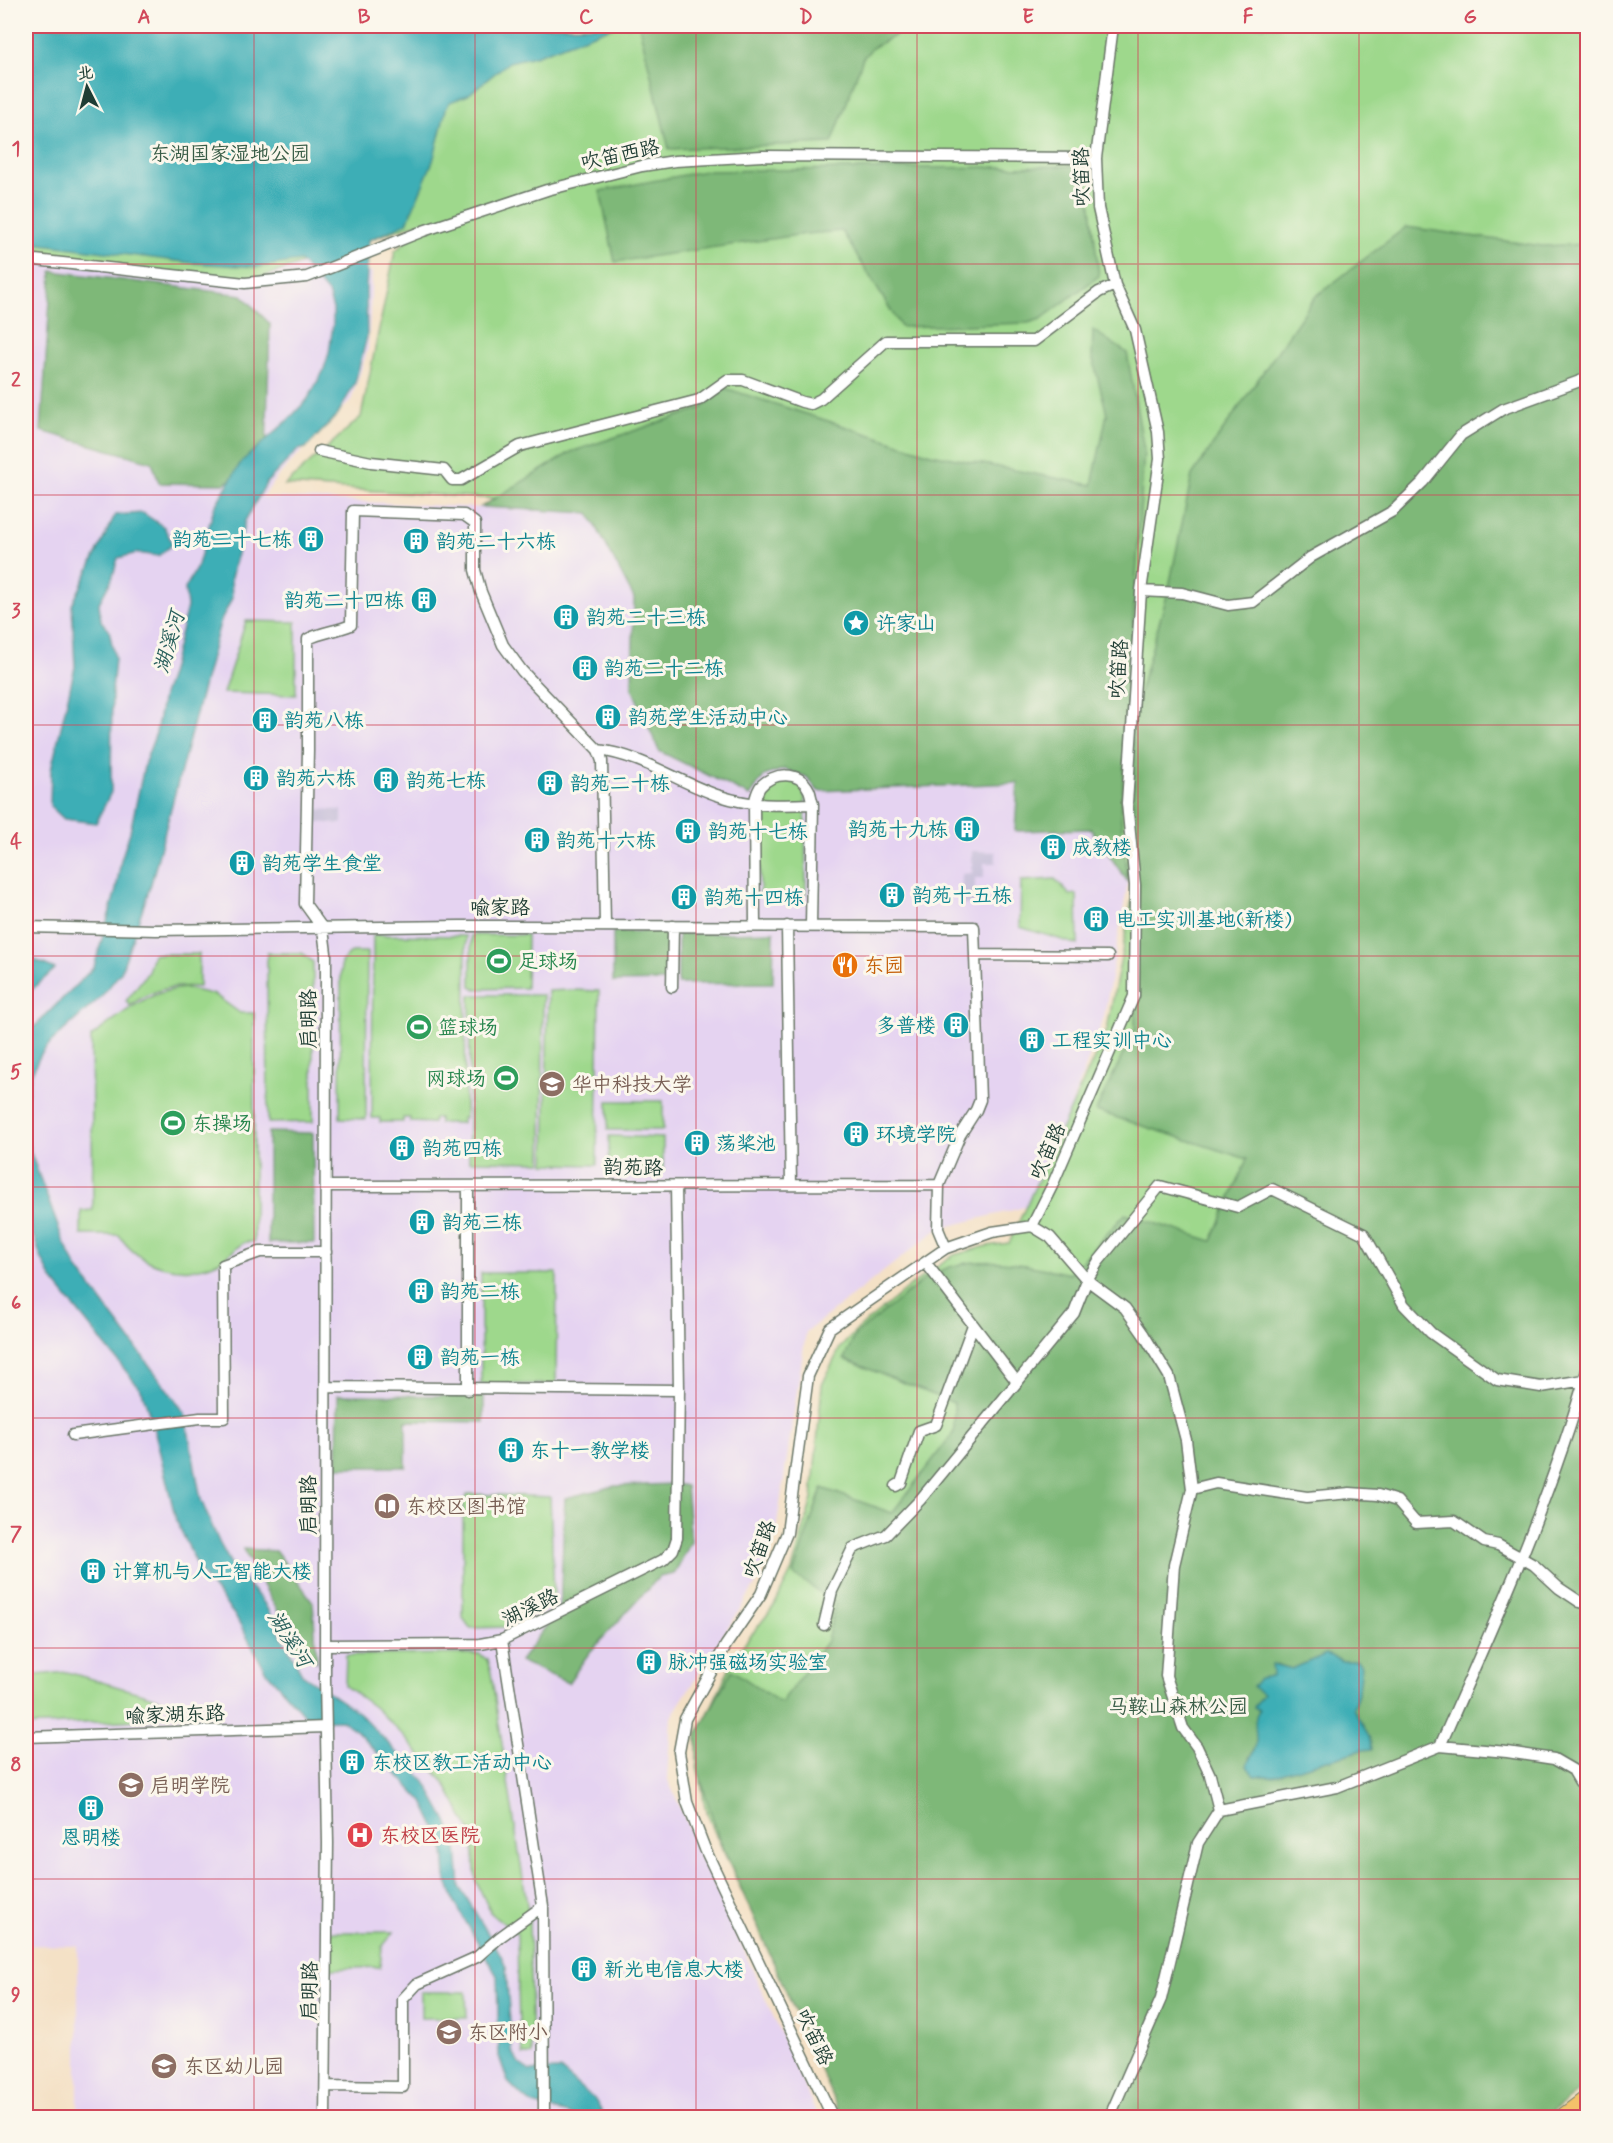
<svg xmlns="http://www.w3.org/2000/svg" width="1613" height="2143" viewBox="0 0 1613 2143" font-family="Mynerve,'LXGW WenKai TC',sans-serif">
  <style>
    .built { fill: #e5d3f1 }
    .industrial { fill: #c7c0d9 }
    .green { fill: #9ed88c; stroke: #5e8a60; stroke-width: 1.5 }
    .forest { fill: #7eb878; stroke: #4e7a56; stroke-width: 1.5; fill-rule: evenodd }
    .water { fill: #3daeb6; stroke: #2e7675; stroke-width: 1.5 }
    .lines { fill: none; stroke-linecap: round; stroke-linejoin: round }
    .minor-casing { stroke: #6a7667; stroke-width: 13 }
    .trunk-casing { stroke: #6a7667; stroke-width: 20 }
    .minor { stroke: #fff; stroke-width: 10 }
    .trunk { stroke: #f4c16a; stroke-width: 18 }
    .grid { fill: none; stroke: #d1495b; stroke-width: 1.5; stroke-opacity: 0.55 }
    .labels { text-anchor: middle; stroke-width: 6; stroke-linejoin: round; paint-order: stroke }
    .park-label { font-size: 20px; fill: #385c46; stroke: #fbf7ec }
    .street-label { font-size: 20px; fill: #1f3d34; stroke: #fbf7ec }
    .culture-label { font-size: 20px; fill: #0d838f; stroke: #fbf7ec; text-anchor: start }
    .leisure-label { font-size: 20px; fill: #27864d; stroke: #fbf7ec; text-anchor: start }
    .food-label { font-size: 20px; fill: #c56008; stroke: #fbf7ec; text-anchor: start }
    .education-label { font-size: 20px; fill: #785e54; stroke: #fbf7ec; text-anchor: start }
    .health-label { font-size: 20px; fill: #be3a42; stroke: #fbf7ec; text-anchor: start }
    .water-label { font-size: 21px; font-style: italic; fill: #285f5b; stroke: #fbf7ec }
    .neatline { fill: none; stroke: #d1495b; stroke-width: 2 }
    .grid-label { font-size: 20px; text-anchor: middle; font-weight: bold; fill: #d1495b }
  </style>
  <rect width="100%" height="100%" fill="#fbf7ec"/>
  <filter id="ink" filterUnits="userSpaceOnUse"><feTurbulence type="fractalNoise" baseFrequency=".0167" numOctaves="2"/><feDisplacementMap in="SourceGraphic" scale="12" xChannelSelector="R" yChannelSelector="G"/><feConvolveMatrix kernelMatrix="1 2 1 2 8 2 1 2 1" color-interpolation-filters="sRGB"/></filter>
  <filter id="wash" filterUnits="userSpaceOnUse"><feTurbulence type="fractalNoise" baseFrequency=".008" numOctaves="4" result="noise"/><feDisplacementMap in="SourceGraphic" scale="24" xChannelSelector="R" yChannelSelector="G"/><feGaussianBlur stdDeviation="1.35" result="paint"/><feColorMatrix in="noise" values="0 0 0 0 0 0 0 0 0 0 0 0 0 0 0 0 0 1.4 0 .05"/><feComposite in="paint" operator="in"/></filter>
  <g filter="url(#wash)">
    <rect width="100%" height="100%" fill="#f4e1c6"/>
    <path class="built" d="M26 26 319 259 372 272 368 349 351 400 277 477 263 497 589 513 634 598 632 688 764 776 784 769 807 777 818 791 1019 783 1015 831 1091 829 1128 882 1104 1017 1055 1150 1025 1207 938 1229 806 1332 775 1537 757 1582 671 1717 667 1778 818 2117H78V1946L26 1945Z"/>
    <path class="industrial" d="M310 809 342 810V824L310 822Z
      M972 851 996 852V863H984V878H975V905L961 904 962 874 972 873Z"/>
    <path class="green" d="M26 26H1587V2063L847 2117 714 1831 705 1807 701 1783 699 1750 701 1729 735 1656 774 1606 792 1570 812 1499 822 1385 840 1348 859 1328 914 1283 954 1255 987 1246 1009 1243 1107 1030 1135 884 1094 824 1025 775 638 598 591 505 285 485 361 417 395 251 412 236 418 223 245 283 26 260Z
      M246 621 296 622V695L223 693Z
      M791 780 802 788 805 799 806 894H760L759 802 768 787 778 781Z
      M1055 879 1070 895 1077 894 1078 945 1020 927 1021 881Z
      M373 935 466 936 465 1118H462V1123H439V1118H434L433 1123 410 1122V1118H403V1122H380V1118H372Z
      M471 935H527L526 988 475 989 471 987Z
      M352 952H367L366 1119 340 1118 341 962Z
      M267 953H302L313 962V1122L268 1123Z
      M153 954H199V987C173 985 151 989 130 1006L126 1001 148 972Z
      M186 988 215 995 240 1013H254V1242C250 1242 247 1241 244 1243 238 1245 228 1257 218 1262 184 1278 139 1267 119 1235H81V1211L93 1210 91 1037C121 1015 147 990 186 988Z
      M571 990 599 991 597 1165 545 1164 548 991Z
      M470 995H543L542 1162 469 1161Z
      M608 1101H663V1130H608Z
      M609 1136 663 1138V1171L609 1169Z
      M481 1273H557L556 1384H481Z
      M468 1494 550 1497 554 1594 539 1609 508 1627 470 1628 463 1618V1501Z
      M480 1654 487 1660 491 1673 529 1917 532 2055H523L519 2030 517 1934 491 1913 476 1881 472 1834 444 1782 401 1733 374 1707 345 1686 346 1655Z
      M67 1672 160 1699 159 1719 26 1726V1676Z
      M329 1932H394L382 1947 380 1967 329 1969Z
      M421 1992H466L467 2018H421Z"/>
    <path class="forest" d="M639 26H904L905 30 872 48 863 58 832 143 669 149Z
      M1076 166 1083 168 1087 172 1099 276 1041 319 1028 323 901 327 842 231 805 234 615 262 600 191 705 171Z
      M1406 227 1542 246 1587 244V2085L1544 2118 841 2117 718 1836 697 1767V1734L732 1670 781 1703 827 1641 835 1603 793 1574 822 1488 892 1513 954 1432V1403L844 1359 855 1335 926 1278C970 1250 1022 1264 1070 1274L1125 1214 1212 1241 1247 1159 1096 1111 1135 1029 1132 717 1168 592 1192 475 1315 297ZM1326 1654 1342 1661H1357L1359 1690 1353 1708 1369 1736 1372 1749 1362 1750 1271 1776H1254L1249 1758 1256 1746 1259 1710 1263 1694 1273 1676 1276 1664 1292 1669Z
      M52 271 242 295 270 324 266 453 224 484 159 483 152 462 41 431Z
      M1093 330 1127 353 1144 450 1121 817 1128 882 1091 829 1015 831 1018 783 818 791 807 777 784 769 764 776 750 796 659 751 632 688 634 598 589 513 481 507 571 452 702 408 725 388 931 454 1092 485 1107 414 1092 356Z
      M670 931V981L613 982V932Z
      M774 932 773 983 678 984V934Z
      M268 1132 313 1133 314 1243H268Z
      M338 1395 484 1396V1422L406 1421V1467H337Z
      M675 1484 686 1486 691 1542 674 1574 659 1577 589 1653 568 1683 520 1661 560 1608 565 1498 615 1486Z
      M243 1549 276 1551 313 1602 317 1662 299 1649Z"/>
    <path class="water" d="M26 26H615L535 56 509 62 468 95 450 102 446 109 433 161 407 223 369 240 366 289 367 337 355 383 338 414 306 448 298 450 267 482 245 521 231 578 232 598 220 623 151 884 121 972 101 997 51 1042 41 1054 31 1075 26 1101V1035L94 967 116 890 121 860 130 832 145 762 156 733 163 695 170 675 187 607 185 589 198 565 214 508 241 462 286 422 307 400 323 372 329 353 333 324V309L328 293 300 261 258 267 192 263 26 242Z
      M143 513 164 527 173 544 158 556 137 553 118 558 112 579 99 603 101 621 109 630 115 658 112 691 111 792 96 823 64 819 50 806 51 770 75 667 72 605 115 515Z
      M26 956 55 969 26 995Z
      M26 1132 29 1148 63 1240 77 1268 185 1413 201 1500 219 1542 232 1566 264 1603 302 1674 359 1713 424 1780 447 1821 457 1847 460 1887 501 1955 506 1968 512 2051 520 2064 530 2071 560 2070 595 2100 605 2117H579L533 2104 522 2096 508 2082 499 2056 497 1976 455 1903 446 1878 444 1849 439 1835 423 1802 357 1731 341 1720 309 1721 265 1670 236 1617 201 1573 176 1520 154 1428 142 1391 51 1278 41 1257 26 1216Z
      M1326 1654 1342 1661H1357L1362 1666 1359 1690 1353 1708 1369 1736 1372 1749 1362 1750 1271 1776H1254L1247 1766C1249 1758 1255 1751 1256 1744 1257 1732 1252 1720 1259 1710L1254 1707 1263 1694 1253 1687 1260 1678 1273 1676 1272 1664 1292 1669Z"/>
  </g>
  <g filter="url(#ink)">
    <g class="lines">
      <defs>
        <path id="minor" d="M26 259 245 283 307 277 423 231 547 190 642 166 675 161 762 156 1096 158
          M319 451 371 462 444 470 452 480H461L520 446 699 400 727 380H743L802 402 811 404 821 399 886 341H1034L1099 292 1115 285
          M1141 591 1182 593 1228 605 1253 602 1311 557 1393 511 1423 482 1461 435 1503 409 1588 378
          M598 750C642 755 679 783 720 796 754 807 778 805 813 804
          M755 926 754 805C755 799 757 792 760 787 773 772 800 770 809 790 811 794 811 799 813 804L811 926
          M787 926 791 1185
          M26 927 156 930 460 926 974 927 980 1100 976 1110 960 1135 939 1185 938 1229 946 1248
          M976 955 1108 956
          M672 987 673 926
          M327 1186 939 1185
          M468 1186V1390
          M1032 1226 1050 1237 1087 1280 1125 1308 1144 1335 1169 1376 1186 1440 1192 1489 1174 1565 1166 1676 1183 1728 1197 1747 1210 1775 1219 1810 1198 1843 1161 1999 1109 2118
          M926 1263 1017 1382
          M326 1387 679 1390
          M73 1435 200 1418H224L223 1265 260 1252H326
          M896 1486 901 1483 919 1431 936 1425 973 1325
          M1192 1489 1216 1483 1307 1497 1350 1493 1378 1495 1397 1501 1416 1523 1454 1521 1484 1542 1498 1545 1534 1565 1559 1588 1580 1602 1588 1604
          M824 1625 832 1591 853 1548 886 1535 920 1500 1074 1313 1087 1280 1098 1262 1160 1186 1238 1207 1272 1189 1364 1234 1404 1305 1431 1333 1497 1380 1541 1387 1584 1380
          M502 1640 543 1906 544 2118
          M325 1645 480 1644 502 1640 663 1560 673 1550 677 1538 679 1390 676 1186
          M26 1737 326 1727
          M1440 1746 1507 1752 1554 1759 1573 1770 1580 1782 1588 1783
          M1219 1810 1337 1787 1440 1746C1495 1622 1551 1498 1588 1367
          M326 2086 403 2087V1999L417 1984 477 1957 500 1937 543 1906
          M325 2118 328 1843 325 1679 326 953 323 929 305 904 308 750V639C322 632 337 631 351 625L353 511 464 515 475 523V570L481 592 503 645 522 671 598 750 602 761 605 925
          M833 2118 705 1849 687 1802 679 1752 685 1719 726 1645 761 1594 787 1533 808 1376 830 1328 946 1248 992 1232 1032 1226 1052 1186 1134 996 1135 885 1127 803 1141 591 1160 459 1158 432 1135 330 1115 285 1098 208 1096 158 1113 26"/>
        <path id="trunk" d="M1563 2118 1588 2099"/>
      </defs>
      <use href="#minor" class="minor-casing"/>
      <use href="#trunk" class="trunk-casing"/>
      <use href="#minor" class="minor"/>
      <use href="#trunk" class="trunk"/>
    </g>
  </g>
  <path class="grid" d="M254 26V2118M475 26V2118M696 26V2118M917 26V2118M1138 26V2118M1359 26V2118M26 264H1588M26 495H1588M26 725H1588M26 956H1588M26 1187H1588M26 1418H1588M26 1648H1588M26 1879H1588"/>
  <defs>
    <symbol id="building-disc" viewBox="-11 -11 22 22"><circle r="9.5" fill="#0f9aa8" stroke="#fbf7ec"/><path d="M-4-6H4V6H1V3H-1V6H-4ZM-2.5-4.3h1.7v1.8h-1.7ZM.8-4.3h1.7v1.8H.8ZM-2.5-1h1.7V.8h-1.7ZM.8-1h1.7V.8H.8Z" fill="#fff"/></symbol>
    <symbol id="sight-disc" viewBox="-11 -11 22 22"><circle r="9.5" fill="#0f9aa8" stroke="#fbf7ec"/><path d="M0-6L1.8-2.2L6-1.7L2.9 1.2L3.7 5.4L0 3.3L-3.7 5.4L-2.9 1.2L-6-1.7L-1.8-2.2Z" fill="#fff"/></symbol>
    <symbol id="stadium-disc" viewBox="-11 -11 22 22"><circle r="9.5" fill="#2e9e5b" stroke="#fbf7ec"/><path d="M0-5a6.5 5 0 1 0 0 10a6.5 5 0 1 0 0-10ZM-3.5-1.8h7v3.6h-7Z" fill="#fff"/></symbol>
    <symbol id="restaurant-disc" viewBox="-11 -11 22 22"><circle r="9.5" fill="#e8710a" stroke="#fbf7ec"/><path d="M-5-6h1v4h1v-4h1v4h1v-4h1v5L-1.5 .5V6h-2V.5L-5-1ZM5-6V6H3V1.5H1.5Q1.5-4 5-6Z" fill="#fff"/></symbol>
    <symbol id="university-disc" viewBox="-11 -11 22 22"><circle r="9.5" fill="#8d6e63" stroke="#fbf7ec"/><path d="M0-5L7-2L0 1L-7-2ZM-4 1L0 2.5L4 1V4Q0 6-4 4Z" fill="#fff"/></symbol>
    <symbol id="library-disc" viewBox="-11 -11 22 22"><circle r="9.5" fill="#8d6e63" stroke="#fbf7ec"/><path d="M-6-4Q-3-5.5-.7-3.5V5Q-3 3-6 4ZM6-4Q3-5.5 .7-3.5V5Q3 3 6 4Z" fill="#fff"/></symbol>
    <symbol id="hospital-disc" viewBox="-11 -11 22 22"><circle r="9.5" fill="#e0444e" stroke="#fbf7ec"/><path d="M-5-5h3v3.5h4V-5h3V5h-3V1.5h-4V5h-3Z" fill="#fff"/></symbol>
    <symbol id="school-disc" viewBox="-11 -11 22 22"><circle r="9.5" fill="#8d6e63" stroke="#fbf7ec"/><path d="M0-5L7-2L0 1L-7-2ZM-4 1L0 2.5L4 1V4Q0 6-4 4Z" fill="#fff"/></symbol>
  </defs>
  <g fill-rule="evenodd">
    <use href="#building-disc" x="296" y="524" width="30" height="30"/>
    <use href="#building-disc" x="401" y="526" width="30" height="30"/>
    <use href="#building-disc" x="409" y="585" width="30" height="30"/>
    <use href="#building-disc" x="551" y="602" width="30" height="30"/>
    <use href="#sight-disc" x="841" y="608" width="30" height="30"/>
    <use href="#building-disc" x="570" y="653" width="30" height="30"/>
    <use href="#building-disc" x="593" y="702" width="30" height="30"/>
    <use href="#building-disc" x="250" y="705" width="30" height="30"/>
    <use href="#building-disc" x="241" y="763" width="30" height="30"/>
    <use href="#building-disc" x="371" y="765" width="30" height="30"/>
    <use href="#building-disc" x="535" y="768" width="30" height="30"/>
    <use href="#building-disc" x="952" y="814" width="30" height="30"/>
    <use href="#building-disc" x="673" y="816" width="30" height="30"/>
    <use href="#building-disc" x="522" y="825" width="30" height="30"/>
    <use href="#building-disc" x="1038" y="832" width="30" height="30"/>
    <use href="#building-disc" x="227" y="848" width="30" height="30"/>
    <use href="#building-disc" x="877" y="880" width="30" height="30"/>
    <use href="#building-disc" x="669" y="882" width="30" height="30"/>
    <use href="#building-disc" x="1081" y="904" width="30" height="30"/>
    <use href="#stadium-disc" x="484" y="946" width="30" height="30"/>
    <use href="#restaurant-disc" x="830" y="950" width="30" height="30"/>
    <use href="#building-disc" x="941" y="1010" width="30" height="30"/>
    <use href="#stadium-disc" x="404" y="1012" width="30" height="30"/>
    <use href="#building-disc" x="1017" y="1025" width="30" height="30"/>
    <use href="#stadium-disc" x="491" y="1063" width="30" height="30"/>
    <use href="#university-disc" x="537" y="1069" width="30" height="30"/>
    <use href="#stadium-disc" x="158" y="1108" width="30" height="30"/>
    <use href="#building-disc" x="841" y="1119" width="30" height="30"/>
    <use href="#building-disc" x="682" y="1128" width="30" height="30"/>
    <use href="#building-disc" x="387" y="1133" width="30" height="30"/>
    <use href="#building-disc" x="407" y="1207" width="30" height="30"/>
    <use href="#building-disc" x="406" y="1276" width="30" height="30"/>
    <use href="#building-disc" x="405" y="1342" width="30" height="30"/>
    <use href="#building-disc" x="496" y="1435" width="30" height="30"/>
    <use href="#library-disc" x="372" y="1491" width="30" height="30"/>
    <use href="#building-disc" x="78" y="1556" width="30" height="30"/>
    <use href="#building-disc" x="634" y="1647" width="30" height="30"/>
    <use href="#building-disc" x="337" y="1747" width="30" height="30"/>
    <use href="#university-disc" x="116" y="1770" width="30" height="30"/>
    <use href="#building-disc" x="76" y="1793" width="30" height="30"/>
    <use href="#hospital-disc" x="345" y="1820" width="30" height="30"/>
    <use href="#building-disc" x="569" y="1954" width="30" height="30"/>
    <use href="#school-disc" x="434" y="2017" width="30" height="30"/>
    <use href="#school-disc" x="149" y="2051" width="30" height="30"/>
  </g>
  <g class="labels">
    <g class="park-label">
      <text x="230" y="160">东湖国家湿地公园</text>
      <text x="1178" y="1713">马鞍山森林公园</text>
    </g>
    <g class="street-label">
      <text transform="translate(620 154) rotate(-12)" y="7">吹笛西路</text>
      <text transform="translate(1081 177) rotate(-91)" y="7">吹笛路</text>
      <text transform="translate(1118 669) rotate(-86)" y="7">吹笛路</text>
      <text x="500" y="914">喻家路</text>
      <text transform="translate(308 1019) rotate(-90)" y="7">启明路</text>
      <text transform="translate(1047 1151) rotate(-66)" y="7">吹笛路</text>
      <text transform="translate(633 1167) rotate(1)" y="7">韵苑路</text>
      <text transform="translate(308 1505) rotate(-90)" y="7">启明路</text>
      <text transform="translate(759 1549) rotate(-70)" y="7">吹笛路</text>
      <text transform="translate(530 1607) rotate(-26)" y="7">湖溪路</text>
      <text transform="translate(175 1714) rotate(-2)" y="7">喻家湖东路</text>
      <text transform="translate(309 1991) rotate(-89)" y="7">启明路</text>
      <text transform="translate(815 2037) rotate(64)" y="7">吹笛路</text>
    </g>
    <g class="culture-label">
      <text x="292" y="546" text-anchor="end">韵苑二十七栋</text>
      <text x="436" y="548">韵苑二十六栋</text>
      <text x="404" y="607" text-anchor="end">韵苑二十四栋</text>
      <text x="586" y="624">韵苑二十三栋</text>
      <text x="876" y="630">许家山</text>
      <text x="604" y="675">韵苑二十二栋</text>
      <text x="628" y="724">韵苑学生活动中心</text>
      <text x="284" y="727">韵苑八栋</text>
      <text x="276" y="785">韵苑六栋</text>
      <text x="406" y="787">韵苑七栋</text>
      <text x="570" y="790">韵苑二十栋</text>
      <text x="948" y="836" text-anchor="end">韵苑十九栋</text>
      <text x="708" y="838">韵苑十七栋</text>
      <text x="556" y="847">韵苑十六栋</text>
      <text x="1072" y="854">成教楼</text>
      <text x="262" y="870">韵苑学生食堂</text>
      <text x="912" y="902">韵苑十五栋</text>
      <text x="704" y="904">韵苑十四栋</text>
      <text x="1116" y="926">电工实训基地(新楼)</text>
      <text x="936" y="1032" text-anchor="end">多普楼</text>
      <text x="1052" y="1047">工程实训中心</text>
      <text x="876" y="1141">环境学院</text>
      <text x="716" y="1150">荡桨池</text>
      <text x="422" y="1155">韵苑四栋</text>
      <text x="442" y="1229">韵苑三栋</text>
      <text x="440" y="1298">韵苑二栋</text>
      <text x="440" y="1364">韵苑一栋</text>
      <text x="530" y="1457">东十一教学楼</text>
      <text x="112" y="1578">计算机与人工智能大楼</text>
      <text x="668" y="1669">脉冲强磁场实验室</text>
      <text x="372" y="1769">东校区教工活动中心</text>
      <text x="91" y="1844" text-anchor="middle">恩明楼</text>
      <text x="604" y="1976">新光电信息大楼</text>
    </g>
    <g class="leisure-label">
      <text x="518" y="968">足球场</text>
      <text x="438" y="1034">篮球场</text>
      <text x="486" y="1085" text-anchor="end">网球场</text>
      <text x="192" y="1130">东操场</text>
    </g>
    <g class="food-label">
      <text x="864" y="972">东园</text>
    </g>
    <g class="education-label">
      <text x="572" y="1091">华中科技大学</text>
      <text x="406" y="1513">东校区图书馆</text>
      <text x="150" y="1792">启明学院</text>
      <text x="468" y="2039">东区附小</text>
      <text x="184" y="2073">东区幼儿园</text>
    </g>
    <g class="health-label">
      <text x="380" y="1842">东校区医院</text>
    </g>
    <g class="water-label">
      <text transform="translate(169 642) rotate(-74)" y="7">湖溪河</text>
      <text transform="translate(290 1639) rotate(58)" y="7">湖溪河</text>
    </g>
  </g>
  <rect width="1613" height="2143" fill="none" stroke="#fbf7ec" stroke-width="66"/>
  <g transform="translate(87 87) rotate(354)" stroke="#fbf7ec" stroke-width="4.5" paint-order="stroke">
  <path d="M0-4.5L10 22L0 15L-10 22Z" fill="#1f3d34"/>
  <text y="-9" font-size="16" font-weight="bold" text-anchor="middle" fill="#1f3d34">北</text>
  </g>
  <rect x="33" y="33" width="1547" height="2077" class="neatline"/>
  <g class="grid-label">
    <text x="144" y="23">A</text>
    <text x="364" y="23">B</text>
    <text x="586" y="23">C</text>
    <text x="806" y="23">D</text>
    <text x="1028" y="23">E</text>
    <text x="1248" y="23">F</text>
    <text x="1470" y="23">G</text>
    <text x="16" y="155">1</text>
    <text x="16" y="386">2</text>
    <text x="16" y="617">3</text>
    <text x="16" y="848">4</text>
    <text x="16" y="1078">5</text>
    <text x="16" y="1309">6</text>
    <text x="16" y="1540">7</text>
    <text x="16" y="1771">8</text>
    <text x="16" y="2001">9</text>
  </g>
</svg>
